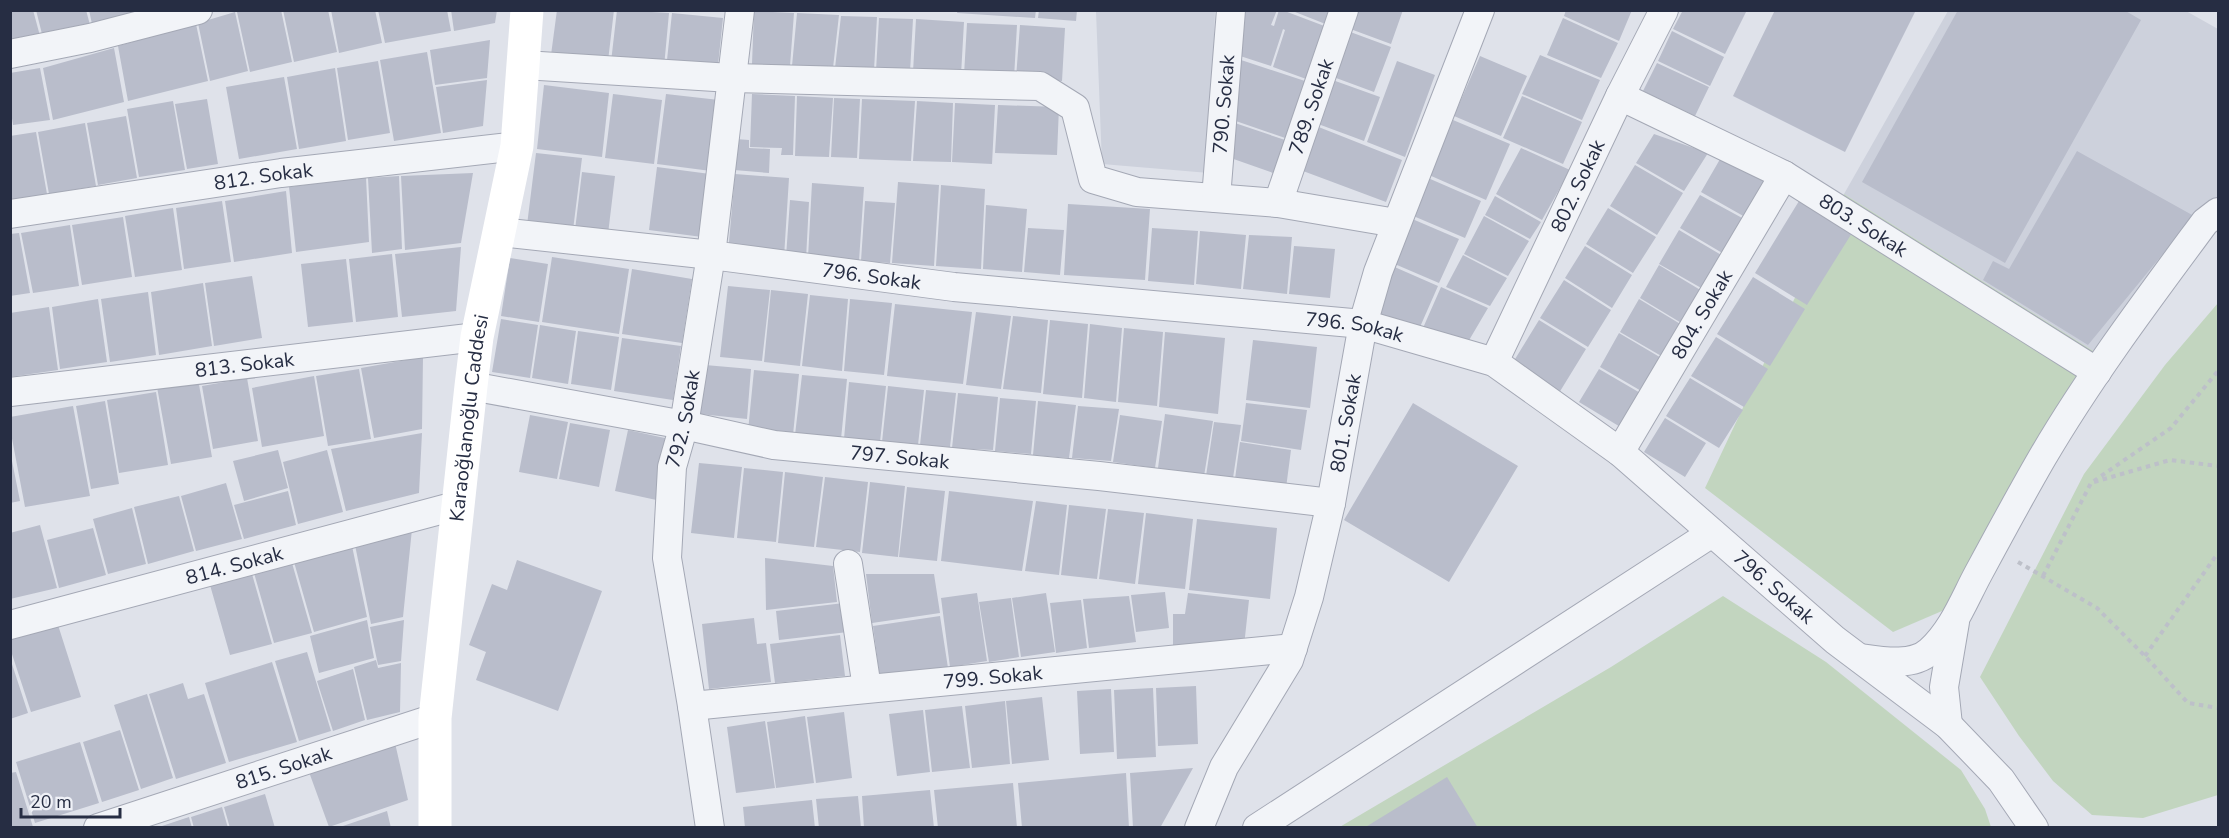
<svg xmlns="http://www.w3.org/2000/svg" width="2229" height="838" viewBox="0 0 2229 838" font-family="'Nunito Sans',sans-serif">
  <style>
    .built { fill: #cdd1dc }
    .green { fill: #c2d5bf }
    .building { fill: #b9bdcb }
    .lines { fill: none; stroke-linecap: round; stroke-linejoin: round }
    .street-casing { stroke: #a4a8b5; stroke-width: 30 }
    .path { stroke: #bdc0c9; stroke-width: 4; stroke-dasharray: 4.5 4.5; stroke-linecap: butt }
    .street { stroke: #f2f4f8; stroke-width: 28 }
    .secondary { stroke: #fff; stroke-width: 33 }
    .labels { text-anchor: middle; stroke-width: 4.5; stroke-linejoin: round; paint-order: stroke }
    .street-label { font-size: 20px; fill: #262d43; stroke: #eff1f7 }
  </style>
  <rect width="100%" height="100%" fill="#dfe2ea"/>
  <path class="built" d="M1096 11H1215L1209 173 1102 164Z
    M1948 11H2186L2218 29V210L2106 359 1844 194Z"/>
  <path class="green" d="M1844 194 2106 359 1949 608 1893 632 1705 488Z
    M2218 303V795L2143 818 2092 815 2053 781 2019 736 1980 677 2084 474 2165 365Z
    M1723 596 1826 662 1961 770 1985 809 1991 827 1338 828 1611 667Z"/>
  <path class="building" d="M10 10H33L40 36 10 44Z
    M36 10H86L90 25 43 38Z
    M89 10H142L92 24Z
    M244 10H281L292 62 250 72 237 12Z
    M283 10H328L337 52 294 62Z
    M331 10H375L382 43 339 53Z
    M378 10H447L451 31 385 43Z
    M451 10H497L495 23 454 31Z
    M557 10H614L608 61 551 55Z
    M617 10 669 13 664 67 611 62Z
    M958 10H1036L1035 18 957 13Z
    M1039 10H1077L1076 21 1038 18Z
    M1234 10H1277L1271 25 1274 26 1279 10H1282L1327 27 1309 80 1273 67 1285 30 1283 29 1271 66 1234 54Z
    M1290 10H1333L1328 25Z
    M1351 10H1403L1391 44 1345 27Z
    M1566 10H1632L1619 41 1564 16Z
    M1683 10H1747L1725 54 1673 29Z
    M1775 10H1916L1845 152 1733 96Z
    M1958 10H2124L2141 20 2005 263 1862 182Z
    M754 11 794 13 790 66 752 64Z
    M235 12 248 71 210 81 198 23Z
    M672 13 723 18 718 65 667 60Z
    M797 13 839 15 833 68 792 66Z
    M841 16 877 17 874 70 835 68Z
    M879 18 913 19 910 72 876 71Z
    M1563 18 1618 43 1601 78 1547 55Z
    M916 19 964 22 961 75 913 72Z
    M967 23 1017 25 1014 78 964 75Z
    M196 24 208 81 128 101 118 46Z
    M1020 25 1065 28 1062 81 1016 78Z
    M1345 30 1391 47 1374 92 1328 75Z
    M1672 31 1724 57 1710 86 1658 61Z
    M490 40 487 78 435 85 430 50Z
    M114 48 124 102 53 120 43 68Z
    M427 52 441 133 394 141 380 60Z
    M1540 55 1600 80 1582 120 1522 94Z
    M1480 56 1527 76 1501 136 1454 116Z
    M1235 58 1308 82 1288 139 1230 119Z
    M378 61 390 133 348 140 337 68Z
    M1397 61 1435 75 1405 157 1367 142Z
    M1657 63 1709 87 1695 116 1643 91Z
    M40 68 50 120 13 125 10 105V73Z
    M335 68 346 141 299 149 287 77Z
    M284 77 297 149 239 159 226 87Z
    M1327 78 1380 97 1364 141 1310 121Z
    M487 80 483 126 443 133 436 87Z
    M544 85 609 93 602 157 537 149Z
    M613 94 662 100 654 164 605 158Z
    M666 94 719 100 711 171 657 164Z
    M752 94 795 96 793 155H781L782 148 750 147Z
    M797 96 833 98 829 157 795 156Z
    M1522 96 1582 122 1563 164 1503 138Z
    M834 98 860 99 857 158 831 157Z
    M207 99 218 164 187 169 175 104Z
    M862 99 915 101 911 161 859 159Z
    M173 101 185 170 139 177 127 109Z
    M917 101 953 103 951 162 913 161Z
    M955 103 995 105 992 164 952 162Z
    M998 105 1059 107 1057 155 995 153Z
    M126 116 137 178 98 185 87 123Z
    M1453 120 1510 144 1486 200 1429 175Z
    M1229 121 1288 141 1276 174 1225 156Z
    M85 123 96 186 49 194 38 132Z
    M1311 124 1402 160 1386 202 1295 168Z
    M36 132 47 194 10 201V136Z
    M1654 134 1708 153 1684 191 1636 163Z
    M736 139 749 140V148L770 149 769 173 734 170Z
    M1521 148 1570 170 1542 220 1496 194Z
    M2077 151 2194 216 2088 345 1983 280 1993 261 2009 269Z
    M536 153 582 158 573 230 527 225Z
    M1723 154 1767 179 1745 217 1701 192Z
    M1635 165 1683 193 1657 235 1610 206Z
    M657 167 710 174 702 237 649 230Z
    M582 172 615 176 608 234 575 230Z
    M473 173 461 243 405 250 401 176Z
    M735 174 789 178 784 257 728 253Z
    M399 176 402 249 372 253 368 178Z
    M366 177 369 242 296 252 289 187Z
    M1428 178 1481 201 1465 238 1411 215Z
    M898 182 939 185 934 266 892 263Z
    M812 183 864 187 859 261 808 258Z
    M941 185 985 189 981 269 936 266Z
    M286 191 292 253 234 262 225 201Z
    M1700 195 1744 219 1724 254 1680 228Z
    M1495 196 1541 222 1530 239 1485 215Z
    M790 200 809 202 806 259 786 257Z
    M222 201 231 262 184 269 176 208Z
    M865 201 895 203 890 263 861 261Z
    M1799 201 1852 233 1807 305 1755 273Z
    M1068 204 1150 209 1145 280 1064 275Z
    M986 205 1027 209 1022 272 983 269Z
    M173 208 182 270 135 277 125 216Z
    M1608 208 1656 237 1633 273 1586 244Z
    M1484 216 1529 241 1508 276 1464 254Z
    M123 217 132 277 82 285 72 225Z
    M1410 218 1459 239 1439 283 1390 262Z
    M70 225 79 286 33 293 21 233Z
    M1028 228 1064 230 1060 275 1024 272Z
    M1152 228 1198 231 1194 285 1148 281Z
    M1679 230 1723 256 1703 289 1659 264Z
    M1200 231 1246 235 1241 289 1196 284Z
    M19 233 30 293 10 296V234Z
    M1249 235 1292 237 1287 294 1243 289Z
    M1294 246 1335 249 1330 298 1289 294Z
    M1585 246 1632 275 1612 308 1565 278Z
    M461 247 456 311 402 317 395 254Z
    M392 254 398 317 356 322 349 259Z
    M1463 255 1507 278 1490 306 1446 287Z
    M552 257 629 269 619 334 542 322Z
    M510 258 548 264 539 322 501 316Z
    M346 259 353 322 308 327 301 264Z
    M1390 265 1438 286 1420 327 1368 315Z
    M1659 265 1702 291 1683 324 1640 298Z
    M632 269 692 279 682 343 622 334Z
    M252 276 262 338 214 346 205 283Z
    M1753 277 1805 309 1770 366 1717 334Z
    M1564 280 1611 310 1588 347 1540 318Z
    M203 283 212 346 159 355 151 292Z
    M728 286 770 290 762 361 720 357Z
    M1441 287 1488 308 1468 342 1423 328Z
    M771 290 808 294 800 366 764 362Z
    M148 292 156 355 110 362 101 299Z
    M810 295 848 299 842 371 802 366Z
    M98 299 107 362 60 369 52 307Z
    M850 299 892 303 884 375 844 371Z
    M1639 299 1682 325 1663 357 1620 332Z
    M895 304 972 312 963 384 887 376Z
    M49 307 58 370 10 377V313Z
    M976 312 1011 316 1001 389 966 385Z
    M1013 316 1048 320 1041 393 1003 389Z
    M501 319 538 325 530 378 492 372Z
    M1050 320 1088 324 1082 398 1043 394Z
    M1539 320 1586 349 1559 393 1512 364Z
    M1090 324 1122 328 1116 402 1084 398Z
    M540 325 576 331 568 384 532 378Z
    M1124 328 1163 332 1157 406 1118 402Z
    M578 331 619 337 611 390 571 384Z
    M1165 332 1225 338 1218 414 1159 407Z
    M1619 333 1663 359 1643 392 1600 367Z
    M1716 337 1768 369 1744 407 1691 376Z
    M622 338 681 346 673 400 614 391Z
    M1253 340 1317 347 1310 408 1246 400Z
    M423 357 422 429 374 438 361 368Z
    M705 365 751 369 747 419 700 414Z
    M359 369 371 439 328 446 316 376Z
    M1599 369 1642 394 1622 428 1579 402Z
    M754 370 799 374 793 435 748 431Z
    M802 375 847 379 841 439 795 435Z
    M314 376 324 436 262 447 252 388Z
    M247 378 258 441 213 449 202 386Z
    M1690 378 1743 410 1719 448 1666 416Z
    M198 379 212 457 171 464 157 387Z
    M849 382 886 386 880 442 844 439Z
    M888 386 924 390 918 445 882 442Z
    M926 390 956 393 950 447 920 445Z
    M156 392 168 465 119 473 107 400Z
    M958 393 998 397 993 450 952 448Z
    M1000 398 1036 401 1031 454 995 451Z
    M105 401 119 484 91 489 76 406Z
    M1038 401 1076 405 1069 458 1033 455Z
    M1246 403 1307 410 1301 450 1241 441Z
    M1413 403 1518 466 1449 582 1344 520Z
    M73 406 90 496 25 507 10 428V417Z
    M1078 406 1119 409 1111 461 1072 458Z
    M1165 414 1213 421 1204 476 1158 468Z
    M530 415 568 422 557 479 519 472Z
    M1120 415 1162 421 1155 468 1113 462Z
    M1665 418 1706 443 1685 477 1644 452Z
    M1214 422 1241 425 1233 478 1206 476Z
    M570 423 610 430 599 487 559 479Z
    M628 430 674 440 661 501 615 491Z
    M422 433 419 493 346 511 331 449Z
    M1240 442 1291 450 1286 488 1235 479Z
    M278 450 288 488 244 501 233 461Z
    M327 450 343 512 298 524 283 462Z
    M10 451 20 501 10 503Z
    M699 463 742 467 734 538 691 533Z
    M744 468 783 472 776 542 737 538Z
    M785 472 823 477 814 547 778 543Z
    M825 477 868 482 860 552 816 547Z
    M870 482 905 486 898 557 862 553Z
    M226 483 242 539 196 551 181 496Z
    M907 487 945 491 937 561 899 557Z
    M288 491 296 525 244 539 234 505Z
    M949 491 1033 501 1022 571 941 561Z
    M179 496 194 551 148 564 134 507Z
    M1036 501 1067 505 1059 575 1025 571Z
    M1069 505 1106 509 1097 579 1061 575Z
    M132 508 146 564 108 574 93 519Z
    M1108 509 1144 513 1135 584 1099 579Z
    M1146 513 1193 519 1185 589 1138 584Z
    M1197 519 1277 528 1270 599 1189 590Z
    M40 525 57 588 10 599V533Z
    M93 528 106 575 59 588 47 540Z
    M412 529 403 617 371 624 355 545Z
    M352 546 367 617 314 632 294 562Z
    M765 558 833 566 837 602 766 610Z
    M517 560 602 591 558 711 476 680 486 652 469 645 492 584 507 590Z
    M292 563 312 633 274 643 254 573Z
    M252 574 272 644 230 655 210 585Z
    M866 574H934L940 613 872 623Z
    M1165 592 1169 628 1136 632 1131 595Z
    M977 593 987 661 950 667 941 598Z
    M1046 593 1055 652 1021 657 1012 598Z
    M1188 593 1249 600 1244 646H1173V614H1185Z
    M1129 596 1136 642 1089 648 1083 599Z
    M1011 598 1019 657 989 662 979 602Z
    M1081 600 1087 648 1056 653 1050 603Z
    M844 603 848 632 779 640 776 611Z
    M940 616 948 668 880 678 873 626Z
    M754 618 757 644 766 643 771 682 709 689 702 624Z
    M367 620 374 658 319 673 310 636Z
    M404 620 401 661 378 665 370 627Z
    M58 625 81 697 31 712 10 648V640Z
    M840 635 845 676 775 683 770 644Z
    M307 652 331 731 299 741 275 661Z
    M10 658 28 713 10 719Z
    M376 660 378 668 401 663 400 712 367 720 354 667Z
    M272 662 297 742 229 762 205 683Z
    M353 669 365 720 333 731 317 681Z
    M183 683 188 699 204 694 226 763 176 779 149 694Z
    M1196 686 1198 744 1158 746 1156 688Z
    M1153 688 1156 757 1117 759 1114 690Z
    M1111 689 1114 752 1080 754 1077 691Z
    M147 694 173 778 141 789 114 705Z
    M1042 697 1049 760 1012 764 1006 701Z
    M1005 701 1010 764 972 768 965 706Z
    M962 706 970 768 932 772 925 710Z
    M923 710 930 772 897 776 889 714Z
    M844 712 852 778 816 783 807 717Z
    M805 716 814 783 776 788 767 722Z
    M765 721 775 788 736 793 727 727Z
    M120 730 139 790 102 802 83 742Z
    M80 742 99 803 35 823 16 762Z
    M395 743 408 800 329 827 309 772Z
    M1193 768 1160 828H1133L1130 773Z
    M16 772 33 827 32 828H10V773Z
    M1126 773 1129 828H1022L1018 783Z
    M1447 777 1478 828H1364Z
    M1013 783 1017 828H938L934 790Z
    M930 790 934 828H864L862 796Z
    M265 794 275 828H230L224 807Z
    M858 796 861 828H819L816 799Z
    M812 800 815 828H745L743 807Z
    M222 807 228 828H194L191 817Z
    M387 811 391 828H340V827Z
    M189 817 192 828H159V827Z"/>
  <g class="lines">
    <defs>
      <g id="street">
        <path d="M10 54 90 38 198 10"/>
        <path d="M524 65 731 78 1040 86 1075 108 1093 179 1137 192 1278 203 1396 223"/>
        <path id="s1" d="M1620 96 1784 175 2097 372"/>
        <path id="s2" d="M1216 198 1231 10"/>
        <path id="s3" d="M1278 203 1344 10"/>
        <path id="s4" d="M10 214 281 173 517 146"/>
        <path id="s5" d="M500 232 711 255 954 287 1363 324 1494 362 1620 452 1835 640 1948 725 2001 780 2034 828"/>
        <path id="s6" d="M1494 362 1620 96 1664 10"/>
        <path id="s7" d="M471 386 684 425 774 445 1099 476 1331 503"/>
        <path id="s8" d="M10 392 477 337"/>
        <path id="s9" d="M1620 452 1784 175"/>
        <path d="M848 564 867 688"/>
        <path id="s10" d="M10 625 459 505"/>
        <path d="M1860 658C1881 661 1913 667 1930 651 1953 630 1964 600 1978 574 1999 535 2020 496 2042 458 2090 376 2148 299 2205 222L2218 212"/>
        <path id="s11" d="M692 706 1293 648"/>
        <path d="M1948 725 1944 687 1955 622"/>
        <path id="s12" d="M98 828 435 718"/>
        <path id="s13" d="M710 828 692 706 667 558 672 467 684 425 711 255 740 10"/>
        <path id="s14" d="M1199 828 1224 767 1289 660 1309 597 1331 503 1363 324 1378 272 1480 10"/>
        <path d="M1257 828 1712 533"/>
      </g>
    </defs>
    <use href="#street" class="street-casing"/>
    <path class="path" d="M2094 482 2170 460 2218 466
      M2018 562 2097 608 2145 656 2188 703 2218 708
      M2043 576 2091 483 2171 428 2218 371
      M2145 656 2218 553"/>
    <use href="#street" class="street"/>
    <path class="secondary" id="s15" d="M435 828V718L471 386 477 337 517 146 527 10"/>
  </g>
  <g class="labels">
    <g class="street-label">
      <text dy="7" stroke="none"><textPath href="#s2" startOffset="94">790. Sokak</textPath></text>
      <text dy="7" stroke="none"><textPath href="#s3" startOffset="102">789. Sokak</textPath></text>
      <text dy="7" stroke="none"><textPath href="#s4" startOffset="256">812. Sokak</textPath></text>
      <text dy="7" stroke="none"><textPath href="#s6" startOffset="195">802. Sokak</textPath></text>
      <text dy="7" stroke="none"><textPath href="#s1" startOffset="276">803. Sokak</textPath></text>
      <text dy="7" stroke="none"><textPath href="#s5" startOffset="374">796. Sokak</textPath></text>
      <text dy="7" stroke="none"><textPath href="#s9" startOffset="160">804. Sokak</textPath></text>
      <text dy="7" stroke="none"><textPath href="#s5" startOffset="860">796. Sokak</textPath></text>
      <text dy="7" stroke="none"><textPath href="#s8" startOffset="236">813. Sokak</textPath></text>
      <text dy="7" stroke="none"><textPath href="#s15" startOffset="412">Karaoğlanoğlu Caddesi</textPath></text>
      <text dy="7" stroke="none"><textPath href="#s13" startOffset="414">792. Sokak</textPath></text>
      <text dy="7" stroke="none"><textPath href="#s14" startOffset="435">801. Sokak</textPath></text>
      <text dy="7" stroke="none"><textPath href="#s7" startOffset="435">797. Sokak</textPath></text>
      <text dy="7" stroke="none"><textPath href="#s10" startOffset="232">814. Sokak</textPath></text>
      <text dy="7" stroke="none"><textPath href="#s5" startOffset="1364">796. Sokak</textPath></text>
      <text dy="7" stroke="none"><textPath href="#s11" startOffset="302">799. Sokak</textPath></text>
      <text dy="7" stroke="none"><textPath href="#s12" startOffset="195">815. Sokak</textPath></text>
    </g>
  </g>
  <rect width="2229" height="838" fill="none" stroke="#262d43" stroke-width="24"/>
  <path d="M21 808v9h99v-9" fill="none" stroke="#262d43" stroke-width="3"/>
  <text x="30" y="808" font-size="18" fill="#262d43" stroke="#eff1f7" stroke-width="4.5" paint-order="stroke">20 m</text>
</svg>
